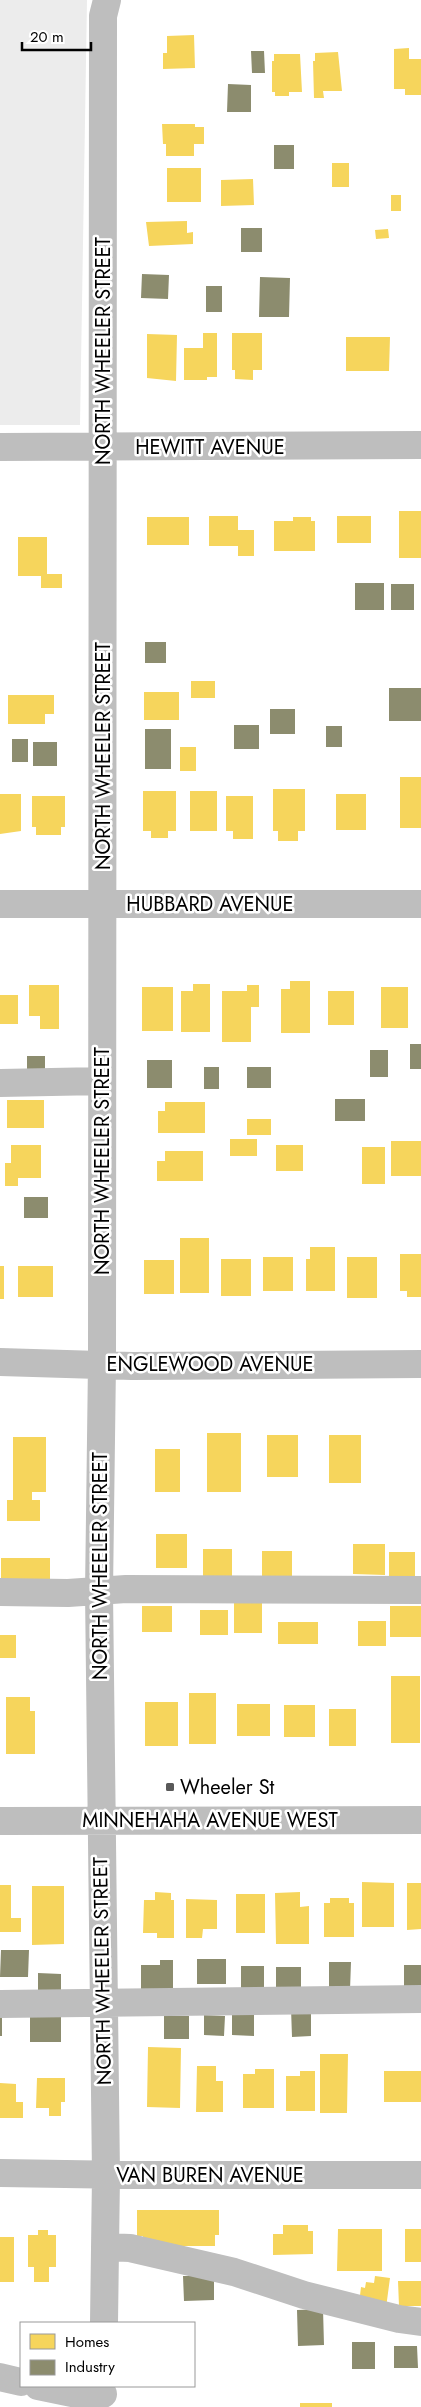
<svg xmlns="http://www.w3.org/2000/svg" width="421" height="2407" viewBox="0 0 421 2407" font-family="Jost,sans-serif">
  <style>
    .green { fill: #ececec }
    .homes { fill: #f6d55c }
    .industry { fill: #8c8c6e }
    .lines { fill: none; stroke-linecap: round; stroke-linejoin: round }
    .minor { stroke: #bebebe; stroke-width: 28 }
    .poi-dot { fill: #595959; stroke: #fff; stroke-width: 2 }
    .labels { text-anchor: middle; stroke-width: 5; stroke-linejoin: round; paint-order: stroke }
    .street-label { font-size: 20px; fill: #000; stroke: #fff }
    .poi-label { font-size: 20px; fill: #000; stroke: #fff; text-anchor: start }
  </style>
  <rect width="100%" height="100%" fill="#fff"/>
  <path class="green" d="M0 0H87L80 425H0Z"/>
  <path class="homes" d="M194 35 195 68 163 69V53H167V36Z
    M409 48V59H421V95H405V89H394V49Z
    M338 52 342 91H323L324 98H314L313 61H315V53Z
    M274 54H300L302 92H289V96H275V92H272V61H274Z
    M162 124H195V127H204V144H194V156H166V144H163Z
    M332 163H349V187H332Z
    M167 168H201V202H167Z
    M253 179 254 205 221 206V180Z
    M391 195H401V211H391Z
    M187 221V233L193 232V244L149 246 146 222Z
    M388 229 389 238 376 239 375 230Z
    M203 333H217V377H207V380H184V348H203Z
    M232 333H262V370H253V380L235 379V370H232Z
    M147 334 177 335 176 381 147 378Z
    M346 337H390L389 371H346Z
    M399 511H421V558H399Z
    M209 516H238V530H254V556H238V546H209Z
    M337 516H371V543H337Z
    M147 517H189V545H147Z
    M293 517H311V521H315V551H274V521H293Z
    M18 537H47V574H62V588H41V576H18Z
    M191 681H215V698H191Z
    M144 692H179V720H144Z
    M8 695H54V714H45V724H8Z
    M180 747H196V771H180Z
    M400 777H421V828H400Z
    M273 789H305V831H298V841H278V831H273Z
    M143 791H176V831H168V838H151V831H143Z
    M190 791H217V831H190Z
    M0 794H21V831L0 834Z
    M336 794H366V830H336Z
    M32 796H65V827H61V835H36V827H32Z
    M226 796H253V839H233V831H226Z
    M290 981H310V1033H281V989H290Z
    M193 984H210V1032H181V991H193Z
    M29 985H59V1029H40V1016H29Z
    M247 985H259V1007H251V1042H222V991H247Z
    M142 987H173V1031H142Z
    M381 987H408V1028H381Z
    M328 991H354V1025H328Z
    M0 995H18V1024H0Z
    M7 1100H44V1128H7Z
    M165 1102H205V1133H158V1111H165Z
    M247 1119H271V1135H247Z
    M230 1139H257V1156H230Z
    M391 1141H421V1176H391Z
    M11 1145H41V1178H18V1186H5V1163H11Z
    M276 1145H303V1171H276Z
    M362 1147H385V1184H362Z
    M165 1151H203V1181H157V1161H165Z
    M180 1238H209V1293H180Z
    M310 1247H335V1291H306V1259H310Z
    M400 1254H421V1297H407V1291H400Z
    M263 1257H293V1291H263Z
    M347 1257H377V1298H347Z
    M221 1259H251V1296H221Z
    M144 1260H174V1294H144Z
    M0 1266H4V1299H0Z
    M18 1266H53V1297H18Z
    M207 1433H241V1492H207Z
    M267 1435H298V1477H267Z
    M329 1435H361V1483H329Z
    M13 1437H46V1492H32V1500H40V1521H7V1500H13Z
    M155 1449H180V1492H155Z
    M156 1534H187V1568H156Z
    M353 1544H385V1575L353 1574Z
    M203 1549H232V1576H203Z
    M262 1551H292V1579H262Z
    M389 1552H415V1577H389Z
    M1 1558H50V1587H1Z
    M234 1602H262V1633H234Z
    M142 1606H172V1632H142Z
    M390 1606H421V1637H390Z
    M200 1610H228V1635H200Z
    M358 1621H386V1646H358Z
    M278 1622H318V1644H278Z
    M0 1635H16V1658H0Z
    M391 1676H420V1743H391Z
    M189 1693H216V1744H189Z
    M6 1697H30V1711H35V1754H6Z
    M145 1702H178V1746H145Z
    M237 1704H270V1736H237Z
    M284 1705H315V1737H284Z
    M329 1709H356V1746H329Z
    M362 1882 394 1883V1927H362Z
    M407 1883H421V1929L407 1930Z
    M0 1885H11V1918H21V1932H0Z
    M32 1886H64V1944L32 1945Z
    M155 1892 171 1893V1900H174V1938H157V1933H143L144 1900H155Z
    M300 1892V1907L309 1906V1944H276L275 1893Z
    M236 1894H265V1933H236Z
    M330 1898H349V1903H354V1937H324V1903H330Z
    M186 1899 217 1900V1929H203L202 1938H186Z
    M148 2047 181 2048 180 2108 147 2107Z
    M320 2054H348L347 2113H320Z
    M197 2066H216V2081H223V2112H196Z
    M255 2069H274V2108H243V2074H255Z
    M300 2071H315V2111H286V2076H300Z
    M384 2071H421V2102H384Z
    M37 2078H65V2102H61V2116H49V2108H36Z
    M0 2083 16 2084V2102H23V2118H0Z
    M137 2210H219V2235H215V2246H143V2236H137Z
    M283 2225H308V2231H313V2254L273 2255V2234H283Z
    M338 2229H382V2271H337Z
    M405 2229H421V2262H405Z
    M38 2230H48V2235H56V2267H49V2282H34V2267H28V2235H38Z
    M0 2237H14V2282H0Z
    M375 2276 390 2278 386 2308 359 2304 361 2287 365 2288 366 2282 374 2283Z
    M398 2281H421V2306H399Z
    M300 2403H332V2407H300Z"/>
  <path class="industry" d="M251 51H264L265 73H252Z
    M228 84 251 85V112H227Z
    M274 145H294V169H274Z
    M241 228H262V252H241Z
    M142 274 169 275 168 299 141 298Z
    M260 277 290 278 289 317H259Z
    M206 286H222V312H206Z
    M355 583H384V610H355Z
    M391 584H414V610H391Z
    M145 642H166V663H145Z
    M389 688H421V721H389Z
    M270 709H295V734H270Z
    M234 725H259V749H234Z
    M326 726H342V747H326Z
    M145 729H171V769H145Z
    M12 739H28V762H12Z
    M33 742H57V766H33Z
    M410 1044H421V1069H410Z
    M370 1050H388V1077H370Z
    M27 1056H45V1074H27Z
    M147 1060H172V1088H147Z
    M204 1067H219V1089H204Z
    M247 1067H271V1088H247Z
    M335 1099H365V1121H335Z
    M24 1197H48V1218H24Z
    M1 1950H29L28 1977H0Z
    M197 1959H226V1984H197Z
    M160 1960H173V1993H141V1965H160Z
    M329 1962H351L350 1990H329Z
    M404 1965H421V1989H404Z
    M241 1966H264V1993H241Z
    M276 1967H301V1992H276Z
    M38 1973 61 1974V1990H38Z
    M0 2008H2V2036H0Z
    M291 2008H311V2036L292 2037Z
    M232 2012H254V2036L232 2035Z
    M30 2014H61V2042H30Z
    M204 2015 225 2016 224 2036 204 2035Z
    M164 2016H189V2039H164Z
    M183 2276H214V2300L184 2301Z
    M323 2309 324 2345 298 2346 297 2310Z
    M352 2342H375V2369H352Z
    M394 2346H417L418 2368H394Z"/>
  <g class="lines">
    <path class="minor" d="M0 447 421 445
      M0 904H421
      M0 1083 102 1081
      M0 1362 132 1366 421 1364
      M0 1592 68 1593 126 1589 421 1590
      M0 1821 421 1820
      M0 2004 421 1999
      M0 2173 130 2175H421
      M105 2247 130 2248 234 2272 304 2295 399 2319 421 2322
      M104 2323 106 2175 99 1592 102 1363 103 16 107 0
      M0 2377 21 2382
      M38 2386 72 2393 103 2394"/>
  </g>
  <rect class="poi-dot" x="165" y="1782" width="10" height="10" rx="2.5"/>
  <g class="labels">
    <g class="street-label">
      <text transform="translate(103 351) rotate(-90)" y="7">NORTH WHEELER STREET</text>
      <text x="210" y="454">HEWITT AVENUE</text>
      <text transform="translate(103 756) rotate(-90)" y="7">NORTH WHEELER STREET</text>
      <text x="210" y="911">HUBBARD AVENUE</text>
      <text transform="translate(102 1161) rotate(-90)" y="7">NORTH WHEELER STREET</text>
      <text x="210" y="1371">ENGLEWOOD AVENUE</text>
      <text transform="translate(100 1566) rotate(-90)" y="7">NORTH WHEELER STREET</text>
      <text x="210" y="1827">MINNEHAHA AVENUE WEST</text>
      <text transform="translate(102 1971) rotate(-91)" y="7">NORTH WHEELER STREET</text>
      <text x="210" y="2182">VAN BUREN AVENUE</text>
    </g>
    <g class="poi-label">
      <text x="180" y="1794">Wheeler St</text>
    </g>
  </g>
  <rect x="20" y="2322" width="175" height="65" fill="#ffffff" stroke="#999999"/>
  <rect x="30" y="2334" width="25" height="15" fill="#f6d55c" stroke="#999999"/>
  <text x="65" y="2347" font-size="15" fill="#000000">Homes</text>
  <rect x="30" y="2360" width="25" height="15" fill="#8c8c6e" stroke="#999999"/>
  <text x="65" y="2372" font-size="15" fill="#000000">Industry</text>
  <path d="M22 42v8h69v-8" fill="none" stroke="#000000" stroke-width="2.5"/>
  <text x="30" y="42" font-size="15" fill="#000000" stroke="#ffffff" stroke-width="4" paint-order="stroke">20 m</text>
</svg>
